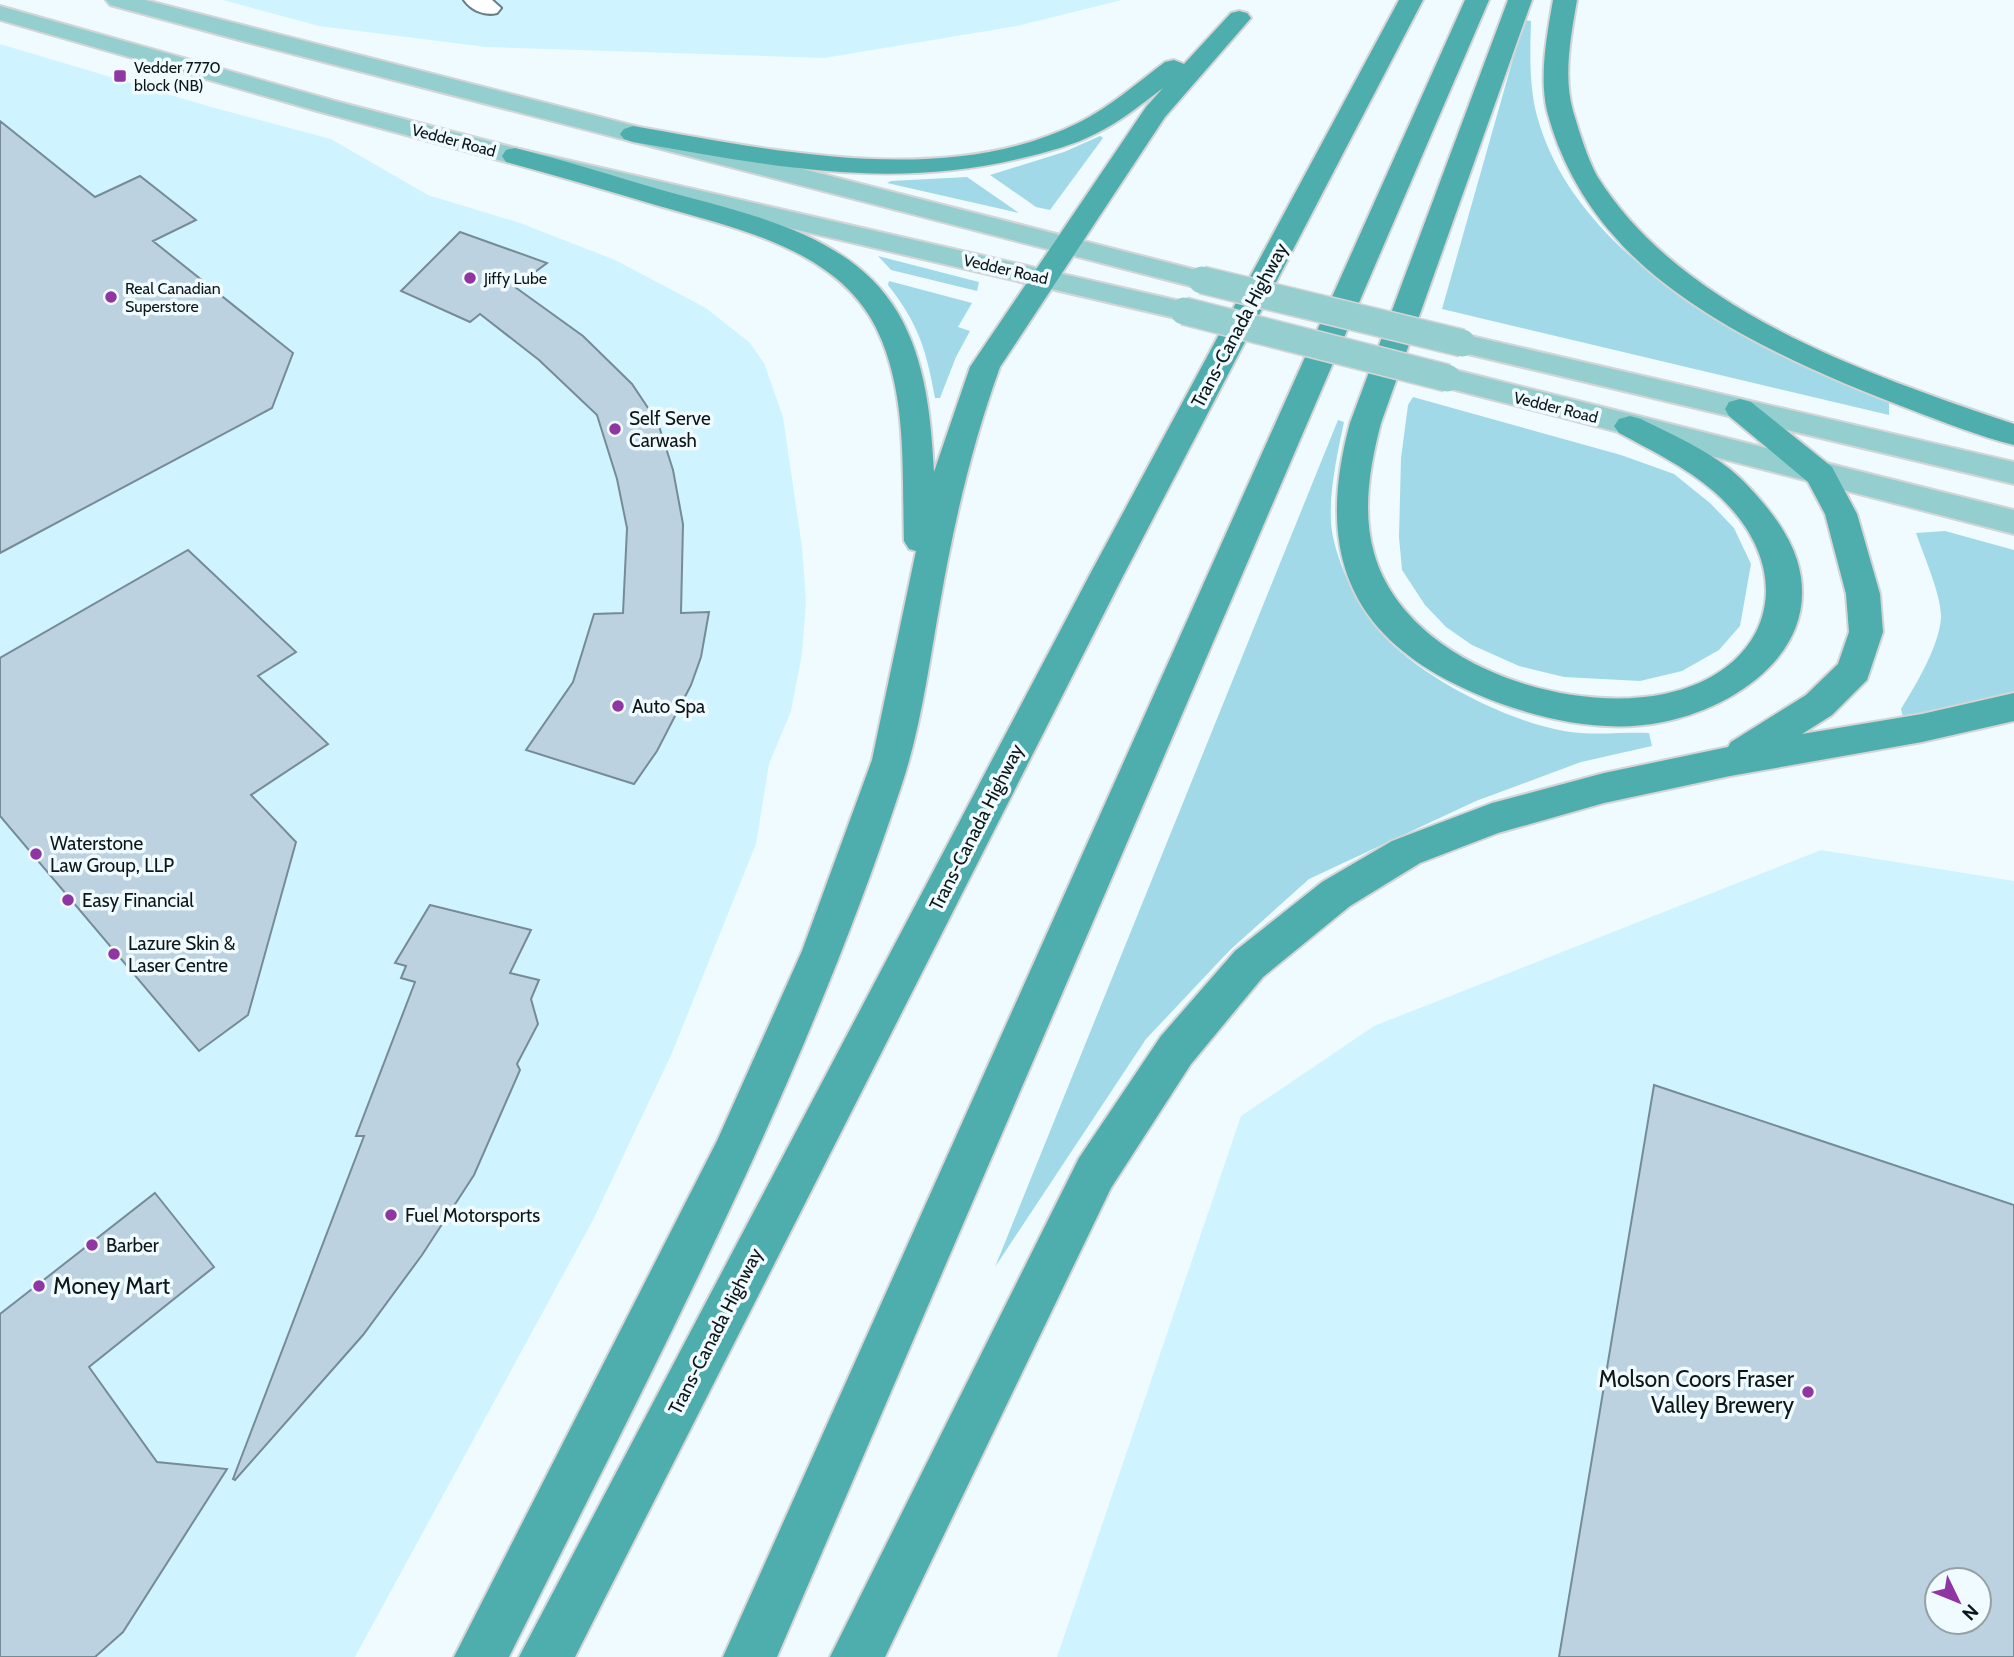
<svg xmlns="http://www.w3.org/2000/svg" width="2014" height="1657" viewBox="0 0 2014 1657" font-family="Cabin,sans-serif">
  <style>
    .built { fill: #cff4ff; fill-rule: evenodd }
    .green { fill: #a2d9e8 }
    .building { fill: #bcd2e0; stroke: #768b98; stroke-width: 2; fill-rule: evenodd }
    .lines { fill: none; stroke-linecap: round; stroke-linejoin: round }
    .minor-casing { stroke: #667f86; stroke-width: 4 }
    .major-casing { stroke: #d3d5d6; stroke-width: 4 }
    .highway-casing { stroke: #d3d5d6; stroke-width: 4 }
    .minor { fill: #fff; fill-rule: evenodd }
    .major { fill: #95cece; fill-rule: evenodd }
    .highway { fill: #4eaeae; fill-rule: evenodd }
    .major-bridge-casing { stroke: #d3d5d6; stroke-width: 30; stroke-linecap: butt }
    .major-bridge { stroke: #95cece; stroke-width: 27 }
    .poi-dot { fill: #8f36a2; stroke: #f0fbff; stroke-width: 2.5 }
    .labels { text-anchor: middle; stroke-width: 7; stroke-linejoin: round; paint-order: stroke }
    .far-poi-label { font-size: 16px; fill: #0d171a; stroke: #f0fbff; text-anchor: start }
    .far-street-label { font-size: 16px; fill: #0d171a; stroke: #f0fbff }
    .street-label { font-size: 19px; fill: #0d171a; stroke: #f0fbff }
    .poi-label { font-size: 19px; fill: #0d171a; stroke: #f0fbff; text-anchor: start }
    .near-poi-label { font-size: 23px; fill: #0d171a; stroke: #f0fbff; text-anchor: start }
  </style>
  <rect width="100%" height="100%" fill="#f0fbff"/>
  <path class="built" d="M223 0H1122L1017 26 824 58 486 47 319 26Z
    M0 44 211 107 331 139 428 195 520 223 615 260 706 308 750 343 764 363 783 417 802 547 806 602 802 654 791 711 769 764 756 844 672 1053 593 1220 355 1657H0Z
    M1821 850 2014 881V1657H1057L1241 1116 1374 1026ZM1937 1580H1979V1622H1937Z"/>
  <path class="green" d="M1524 20 1531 21C1530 52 1529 86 1537 116 1577 263 1759 350 1889 401V415L1442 309Z
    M1100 136 1103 138 1050 210 1036 207 990 175 1064 152Z
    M967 177 1019 213 887 183 891 181Z
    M878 256 979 282 977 291 891 270Z
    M889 281 972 303 958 327 970 331 956 357 940 398H935C926 349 919 325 888 285Z
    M1413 397 1621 455 1674 474 1710 503 1734 528 1751 564 1740 626 1719 650 1682 671 1640 681 1564 677 1519 666 1472 645 1446 627 1425 605 1402 570 1399 537 1401 458 1408 405Z
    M1338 420 1344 422C1337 455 1326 504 1333 537 1340 569 1358 607 1380 632 1420 677 1504 720 1564 731 1590 736 1622 732 1649 733L1652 746 1581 762 1476 801 1309 879 1230 950 1146 1039 995 1267Z
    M1945 531 2014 550V691L1977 703 1903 717 1901 709C1916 685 1939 646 1941 618 1942 596 1923 554 1916 533Z"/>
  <path class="building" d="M0 121 95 197 140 176 196 220 153 241 293 353 272 408 0 553Z
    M460 232 547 263 515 287 583 336 632 384 658 423 673 470 683 524 681 613 709 612 701 657 691 685 657 751 634 784 526 750 573 682 594 614 623 613 627 528 617 479 597 415 539 360 480 314 470 322 401 291Z
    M188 550 296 652 258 676 328 744 251 795 296 842 248 1015 199 1051 0 816V658Z
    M430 905 531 930 510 973 539 980 531 999 538 1024 517 1064 520 1070 474 1175 422 1255 363 1335 235 1480 233 1479 364 1136H356L415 982 401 978 406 966 395 963Z
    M1654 1085 2014 1205V1657H1559ZM1937 1580H1979V1622H1937Z
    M155 1193 214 1267 89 1367 157 1462 227 1469 123 1632 95 1657H0V1314Z"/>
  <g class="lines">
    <defs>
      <path id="minor" d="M464 0H492L501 8 497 13C485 16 472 11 464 0Z"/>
      <path id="major" d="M106 0H145L1212 274 1216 280 1212 286 1202 289 239 40 110 5Z
        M0 6 335 101 519 149 1184 302 1194 305 1199 311 1194 317 1184 320 506 162 317 111 0 20Z
        M1462 334 2014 462V484L1451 350 1447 343 1451 336Z
        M1447 368 2014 510V534L1436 385 1432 378 1436 371Z"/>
      <path id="highway" d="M1399 0H1423L1122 578 575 1657H519L1088 578Z
        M1465 0H1489L777 1657H723Z
        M1508 0H1532L1381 423C1370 465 1362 511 1374 553 1404 661 1562 715 1664 694 1771 672 1800 574 1721 498 1692 470 1654 452 1619 433L1614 426 1619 419 1630 416 1641 419C1677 437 1720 455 1748 486 1768 507 1788 532 1797 560 1824 648 1738 707 1663 722 1611 733 1552 722 1502 704 1362 653 1310 570 1350 423Z
        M1553 0H1577C1571 35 1563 76 1573 111 1579 131 1587 158 1597 176 1682 312 1869 375 2014 424V445C1978 436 1943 422 1909 409 1811 372 1683 316 1614 236 1582 200 1559 157 1547 111 1539 75 1547 35 1553 0Z
        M1239 11 1247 13 1251 18 1165 117 1000 367C972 444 954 522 940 603 929 664 921 728 901 787 801 1090 651 1372 509 1657H454L717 1141 802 951 872 760 916 551 909 549 904 541C902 476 907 403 882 341 847 251 742 230 659 206 608 191 557 176 506 162L502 156 506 150 515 148C563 160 611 175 658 189 742 213 850 231 898 313 926 361 931 418 934 472L970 367 1146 107 1163 88C1142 104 1121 121 1097 133 1074 145 1048 152 1022 158 887 191 766 165 633 142L624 139 620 134 624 129 633 126C772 150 945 189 1078 123 1110 107 1137 83 1165 62L1174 60 1184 64 1231 13Z
        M1740 399 1751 402 1832 467 1857 514 1880 594 1883 632 1867 680 1832 715 1802 734 1922 714 2014 693V721L1922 742 1730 776 1604 803 1498 833 1420 863 1350 906 1263 977 1191 1064 1111 1188 885 1657H830L1079 1158 1161 1036 1235 951 1322 882 1392 841 1492 803 1604 773 1728 747 1731 742 1806 695 1838 664 1849 632 1846 594 1825 514 1808 482 1729 416 1725 409 1729 402Z"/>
    </defs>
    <use href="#minor" class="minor-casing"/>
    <use href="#major" class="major-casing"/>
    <use href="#highway" class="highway-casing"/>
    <use href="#minor" class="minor"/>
    <use href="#major" class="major"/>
    <use href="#highway" class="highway"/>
    <defs>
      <path id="major-bridge" d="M1202 280 1462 343
        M1184 311 1447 378"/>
    </defs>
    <use href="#major-bridge" class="major-bridge-casing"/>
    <use href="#major-bridge" class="major-bridge"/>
  </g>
  <g class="poi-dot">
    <rect x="113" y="69" width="14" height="14" rx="3.5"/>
    <circle cx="470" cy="278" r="7"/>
    <circle cx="111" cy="297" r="7"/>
    <circle cx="615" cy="429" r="7"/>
    <circle cx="618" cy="706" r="7"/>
    <circle cx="36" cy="854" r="7"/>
    <circle cx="68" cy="900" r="7"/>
    <circle cx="114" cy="954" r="7"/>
    <circle cx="391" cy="1215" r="7"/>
    <circle cx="92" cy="1245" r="7"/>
    <circle cx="39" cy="1286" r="7"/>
    <circle cx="1808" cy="1392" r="7"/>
  </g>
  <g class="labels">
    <g class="far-poi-label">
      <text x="134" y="73">Vedder 7770<tspan x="134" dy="18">block (NB)</tspan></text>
      <text x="484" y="284">Jiffy Lube</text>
      <text x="125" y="294">Real Canadian<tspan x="125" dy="18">Superstore</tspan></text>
    </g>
    <g class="far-street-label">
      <text transform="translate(454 140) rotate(15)" y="6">Vedder Road</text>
      <text transform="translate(1006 269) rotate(13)" y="6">Vedder Road</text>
      <text transform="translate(1556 407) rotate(14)" y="6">Vedder Road</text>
    </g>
    <g class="street-label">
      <text transform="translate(1239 325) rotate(-62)" y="7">Trans-Canada Highway</text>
      <text transform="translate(976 827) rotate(-63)" y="7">Trans-Canada Highway</text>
      <text transform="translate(715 1331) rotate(-63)" y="7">Trans-Canada Highway</text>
    </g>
    <g class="poi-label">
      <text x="629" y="425">Self Serve<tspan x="629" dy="22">Carwash</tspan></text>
      <text x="632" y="713">Auto Spa</text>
      <text x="50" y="850">Waterstone<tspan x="50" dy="22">Law Group, LLP</tspan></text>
      <text x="82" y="907">Easy Financial</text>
      <text x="128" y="950">Lazure Skin &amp;<tspan x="128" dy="22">Laser Centre</tspan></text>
      <text x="405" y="1222">Fuel Motorsports</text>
      <text x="106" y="1252">Barber</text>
    </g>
    <g class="near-poi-label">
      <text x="53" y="1294">Money Mart</text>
      <text x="1794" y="1387" text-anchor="end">Molson Coors Fraser<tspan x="1794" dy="26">Valley Brewery</tspan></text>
    </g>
  </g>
  <g transform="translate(1958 1601) rotate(133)"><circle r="33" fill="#f0fbff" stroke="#95a0a3" stroke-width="2"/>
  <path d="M0-5L12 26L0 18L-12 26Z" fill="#8f36a2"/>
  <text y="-10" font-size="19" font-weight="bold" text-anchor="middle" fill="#0d171a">N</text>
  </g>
</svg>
